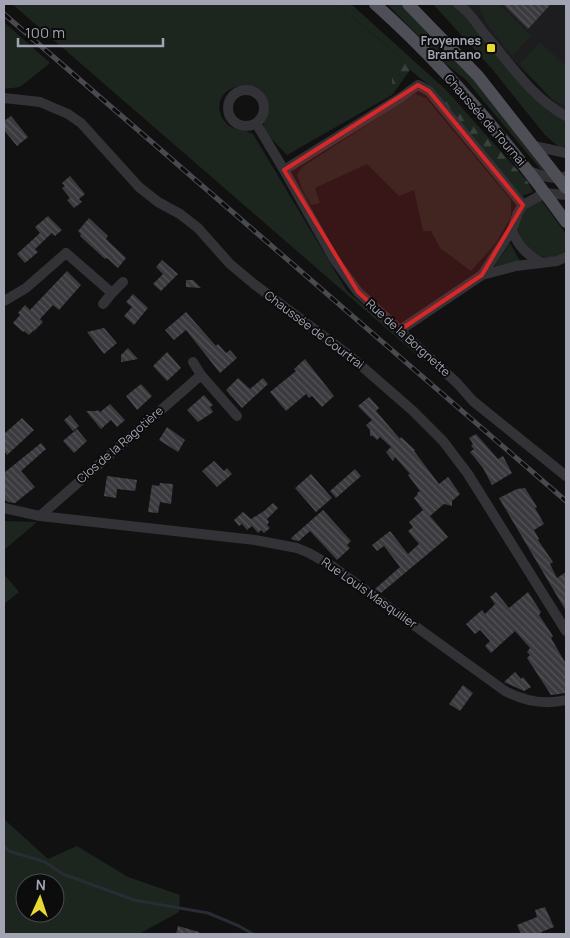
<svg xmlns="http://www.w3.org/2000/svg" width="570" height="938" viewBox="0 0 570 938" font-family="Manrope,sans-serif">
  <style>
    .built { fill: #1d1d1f }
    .green { fill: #1d251f; fill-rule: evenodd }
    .forest { fill: url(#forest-firs) }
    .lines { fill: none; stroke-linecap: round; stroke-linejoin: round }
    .stream { stroke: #282c35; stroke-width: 3 }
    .building { fill: url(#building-back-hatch) }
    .minor { stroke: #323237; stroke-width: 10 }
    .major { stroke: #4e4e56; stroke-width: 12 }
    .rail-casing { stroke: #494950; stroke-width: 5 }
    .rail { stroke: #0c0c0d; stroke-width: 3; stroke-dasharray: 9; stroke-linecap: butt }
    .marked { fill: #d62828; fill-opacity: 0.2; stroke: #d62828; stroke-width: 4; stroke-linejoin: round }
    .poi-dot { fill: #e9d732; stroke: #0c0c0d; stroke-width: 2 }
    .labels { text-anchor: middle; stroke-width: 4; stroke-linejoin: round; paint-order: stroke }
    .poi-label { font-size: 12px; font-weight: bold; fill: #a3a4b2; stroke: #0c0c0d; text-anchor: end }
    .street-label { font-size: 12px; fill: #a3a4b2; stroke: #0c0c0d }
  </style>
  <defs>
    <pattern id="forest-firs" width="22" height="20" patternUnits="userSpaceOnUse" patternTransform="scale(1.25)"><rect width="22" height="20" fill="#1d251f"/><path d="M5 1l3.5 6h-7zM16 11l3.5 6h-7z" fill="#3b423d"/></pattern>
    <pattern id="building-back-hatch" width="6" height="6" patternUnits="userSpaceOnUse" patternTransform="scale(1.25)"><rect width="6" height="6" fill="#3b3b3f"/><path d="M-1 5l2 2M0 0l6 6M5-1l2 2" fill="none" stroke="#545458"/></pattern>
  </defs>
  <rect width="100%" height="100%" fill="#111112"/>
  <path class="built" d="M458 4H566V110L558 106Z"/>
  <path class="green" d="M12 4H338L346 11 404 61 392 75V95L287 155 265 132 263 120 266 111 265 99 257 87C249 87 240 85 233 88 217 94 215 112 227 124 235 131 244 129 253 134L347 291 421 354 425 362Z
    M387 4H400L473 79 546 169 544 171H542L466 80 446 64Z
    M433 4H454L531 96 566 120V147H559L545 135 492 69Z
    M478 4H499L531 36 512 56 486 23Z
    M4 22 50 63 20 87 4 89Z
    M540 42 566 66V107L552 99 520 64Z
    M415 94 426 98 511 200V217L496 243 471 271 440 248 431 231H423L414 190 399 196 367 164 315 188 320 203 311 205 303 191 297 175 302 167Z
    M539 200 542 201 566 234V251C550 263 529 257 521 238 520 235 518 231 518 227 519 221 523 214 525 208Z
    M510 243 520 261 495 266V265Z
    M6 521 37 522 4 550V523Z
    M4 574 19 592 4 604Z
    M4 819 48 859 77 846 128 877 180 895 179 912 139 934H4ZM25 883H55V913H25Z"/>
  <path class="forest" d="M338 4H351L446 90 528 182 533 192 522 196 429 85 410 70 392 95V75L403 60Z"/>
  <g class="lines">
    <path class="stream" d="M4 846 9 851 45 862 63 874 134 900 208 913 239 926 253 934"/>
  </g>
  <path class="building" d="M503 4H551L528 29Z
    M11 116 28 137 17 146 4 130V121Z
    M70 176 85 194 79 199 82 202 74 208 67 200 70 198 62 188 65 186 62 183Z
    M48 216 62 230 55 236 52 233 35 249 38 252 25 263 17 254 40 233 35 227Z
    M89 218 108 236 106 239 126 258 118 268 107 258 105 259 80 236 81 234 78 231Z
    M162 260 178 274 161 291 153 284 163 274 156 267Z
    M67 271 81 285 59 310 53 305 40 319 43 322 34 331H33L29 335 24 331 23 332 13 323 20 315 18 313 25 305 30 310Z
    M186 280H193L201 288 186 287Z
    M133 294 148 308 134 325 124 316 132 307 126 302Z
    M186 312 216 346 218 344 226 353 230 350 237 358 220 373 186 330 174 340 165 330Z
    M104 328 117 343 104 354 87 332Z
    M128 348 138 359 121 362V355Z
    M167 352 181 368 167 381 153 366Z
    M305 359 334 396 322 407 312 396 309 398 306 394 286 411 270 392 296 371 294 369Z
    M238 378 250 389 263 378 268 384 242 408 226 390Z
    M141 384 152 396 137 410 126 396Z
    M204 395 213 405 210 407 213 412 198 422 187 410Z
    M369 397 379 408 376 411 400 439 401 437 415 450 414 451 439 484 448 477 460 494 452 501V506L444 504 430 516 448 537 381 593 375 589 400 567 384 546 377 551 372 545 390 531 408 554 419 544 408 531 413 527 409 522 423 510 414 498 418 494 417 493 420 491 408 475 410 474 395 457 393 461 386 452 391 447 380 437 377 440 373 436H370V430L366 425 372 420 358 406Z
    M110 404 125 420 117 427 111 420 101 429 86 411H96L98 410 100 412Z
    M70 415 79 426 73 431 64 420Z
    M22 418 34 430 7 455 4 451V434Z
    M167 427 185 440 178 452 159 440Z
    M77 429 87 441 74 453 63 441Z
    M476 434 498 459 503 456 512 473 492 485 483 468 470 452 474 449 471 446 473 444 469 438Z
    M41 443 46 449 21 471 35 487 15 503 8 502 4 499V473Z
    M214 461 224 471 227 468 232 474 217 487 202 471Z
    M355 469 361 476 336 498 330 491Z
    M311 474 332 498 316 512 295 488Z
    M107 476 137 480 135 491 117 489 116 498 104 496Z
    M160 483 173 484 171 504 160 502 158 513 148 512 152 485 159 486Z
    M525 488 537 507 535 508 544 524 534 530 539 539 538 540 553 562 550 564 557 578 566 572V611L499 498 517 489Z
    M273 503 278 508 267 519 269 522 267 525 270 528 264 533 261 530 258 533 252 526 247 530 242 524 239 526 234 520 243 512 251 519 264 511Z
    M323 510 351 541 347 545 350 548 337 560 310 531 299 541 293 540 291 538Z
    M496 592 509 608 528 592 541 612 539 615 553 636 551 638 566 664V693L551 695 527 658 530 655 527 652 530 648 515 631 491 653 485 646 490 641 480 630 475 634 466 624 482 610 485 614 495 604 490 597Z
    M515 672 521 679 523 677 531 687 524 691 504 682Z
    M463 685 473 693 460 711 449 704Z
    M545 907 554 927 541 932 542 934H521L517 925 537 917 535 910Z
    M178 926 199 932V934H176Z"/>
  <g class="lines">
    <path class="minor" d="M458 4C469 11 475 22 483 32 509 62 531 97 566 116
      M228 108a18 18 0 1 1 36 0a18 18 0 1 1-36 0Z
      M4 98 40 102 68 114 81 123 139 187 158 202 180 214 198 228 230 264 254 284 350 356 413 411 443 441 468 474 566 631
      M256 123 284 170 334 259 358 292 457 383 473 401 566 476
      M534 146 566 153
      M284 170 400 98 418 85 429 91 523 205
      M529 171C541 175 554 181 566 176
      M512 230C518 246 527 255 542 263
      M482 275 512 230 518 213 523 205 545 193 566 195
      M4 301 26 288 66 253 112 293 123 282
      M103 304 112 293
      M400 330 482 275 516 266 557 261 566 257
      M193 362 201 375 237 416
      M4 508 40 516 255 540 297 548 309 553 332 566 505 691C524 701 545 705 566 700
      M40 516 201 375"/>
    <path class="major" d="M375 4C447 68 510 144 566 222
      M408 4 478 76 566 188"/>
    <defs>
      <path id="rail" d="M4 14 566 501"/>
    </defs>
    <use href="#rail" class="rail-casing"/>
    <use href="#rail" class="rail"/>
  </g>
  <path class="marked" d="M418 85 429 91 523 205 482 275 400 330 358 292 284 170Z"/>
  <rect class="poi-dot" x="486" y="43" width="10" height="10" rx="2.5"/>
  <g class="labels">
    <g class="poi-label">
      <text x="481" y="45">Froyennes<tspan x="481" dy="14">Brantano</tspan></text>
    </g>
    <g class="street-label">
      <text transform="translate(485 120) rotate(49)" y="4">Chaussée de Tournai</text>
      <text transform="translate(314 330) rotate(37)" y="4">Chaussée de Courtrai</text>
      <text transform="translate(408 338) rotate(42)" y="4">Rue de la Borgnette</text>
      <text transform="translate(120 445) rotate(-41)" y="4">Clos de la Ragotière</text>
      <text transform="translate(369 593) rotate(35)" y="4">Rue Louis Masquilier</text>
    </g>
  </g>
  <rect width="570" height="938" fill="none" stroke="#a3a4b2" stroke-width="10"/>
  <g transform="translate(40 898) rotate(3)"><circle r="24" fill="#0c0c0d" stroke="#48494f"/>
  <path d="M0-4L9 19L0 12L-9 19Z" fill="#e9d732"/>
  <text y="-8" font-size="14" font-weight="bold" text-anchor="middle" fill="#a3a4b2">N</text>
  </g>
  <path d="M18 38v8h145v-8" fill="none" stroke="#a3a4b2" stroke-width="2.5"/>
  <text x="25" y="38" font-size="15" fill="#a3a4b2" stroke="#0c0c0d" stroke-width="4" paint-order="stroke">100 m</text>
</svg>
